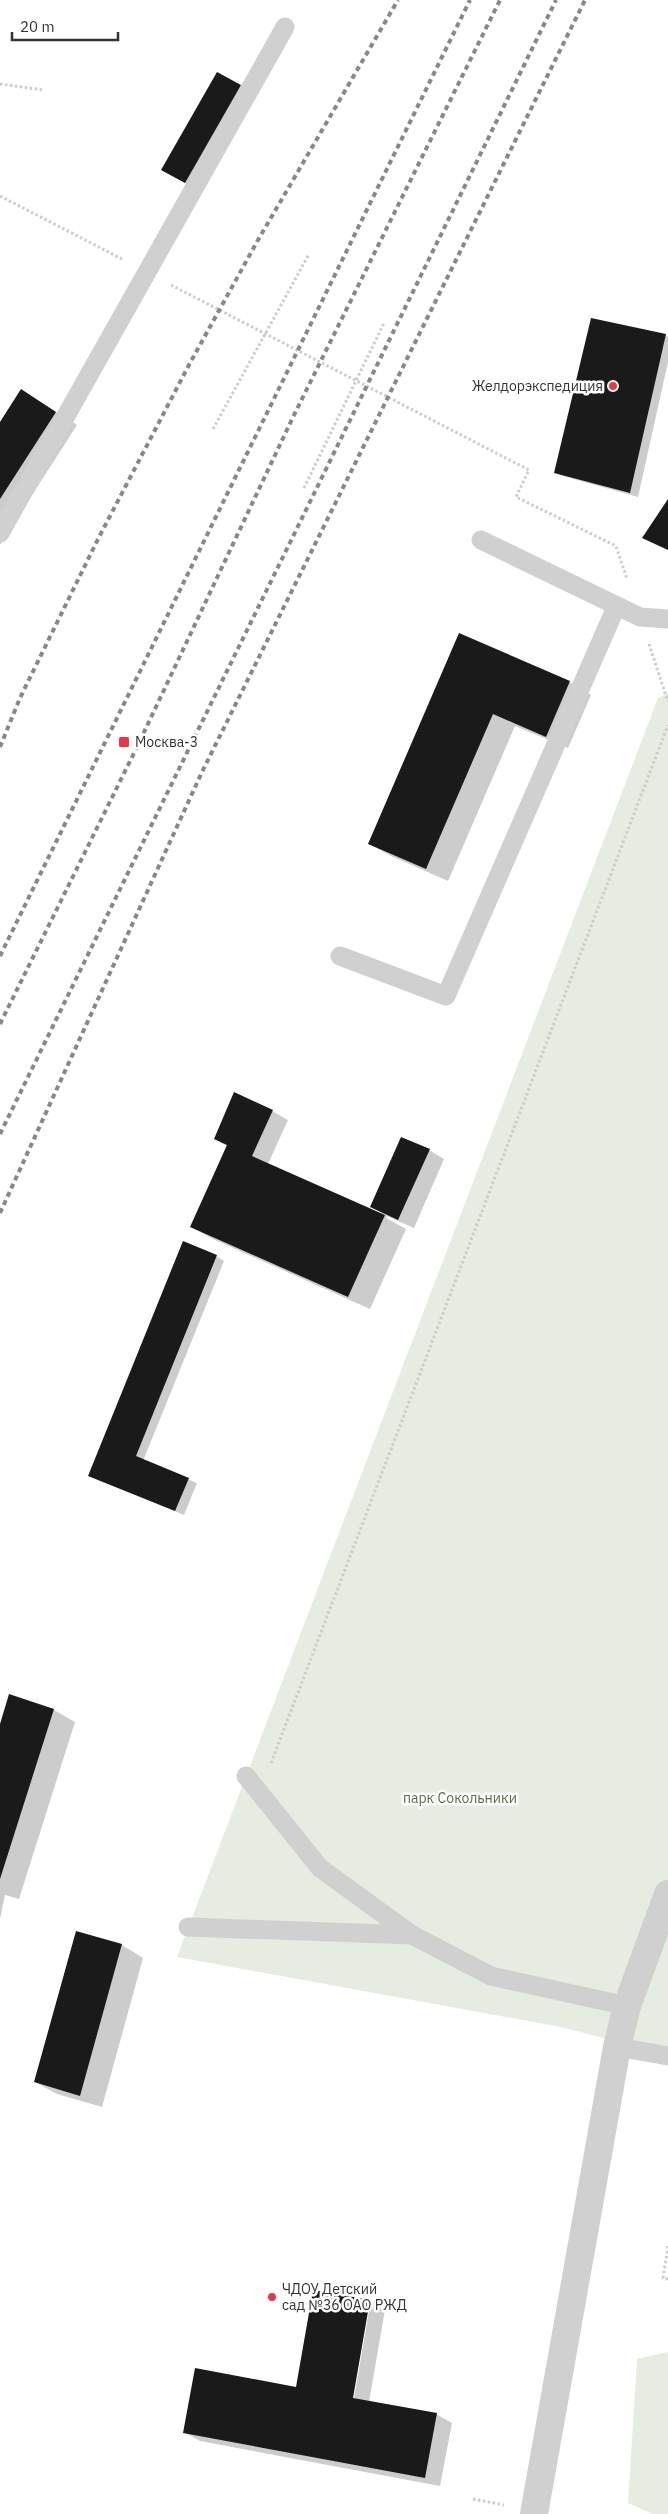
<svg xmlns="http://www.w3.org/2000/svg" width="668" height="2514" viewBox="0 0 668 2514" font-family="'IBM Plex Sans',sans-serif">
  <style>
    .green { fill: #e6ecdf }
    .shadow { fill: #0003; fill-rule: evenodd }
    .building { fill: #1a1a1a }
    .lines { fill: none; stroke-linecap: round; stroke-linejoin: round }
    .path { stroke: #cdcdcd; stroke-width: 3; stroke-dasharray: 2.5 2.5; stroke-linecap: butt }
    .service { stroke: #d0d0d0; stroke-width: 19 }
    .minor { stroke: #d0d0d0; stroke-width: 28 }
    .rail { stroke: #888; stroke-width: 4; stroke-dasharray: 5 4; stroke-linecap: butt }
    .poi-dot { fill: #e63946; stroke: #fff; stroke-width: 2 }
    .labels { text-anchor: middle; stroke-width: 5; stroke-linejoin: round; paint-order: stroke }
    .poi-label { font-size: 14px; fill: #333; stroke: #fff; text-anchor: start }
    .park-label { font-size: 14px; fill: #56703f; stroke: #fff }
  </style>
  <rect width="100%" height="100%" fill="#fff"/>
  <path class="green" d="M668 693V2055L561 2027 177 1957 658 698Z
    M668 2352V2514H653L628 2503 637 2359Z"/>
  <path class="shadow" d="M217 74 248 90 194 187 163 170Z
    M665 335 668 337V362L638 497 563 476 555 472Z
    M22 391 77 425 0 545V425Z
    M460 635 569 682 591 695 568 748 515 726 448 881 391 856 369 844Z
    M272 1111 288 1120 268 1164 384 1216 385 1215 372 1207 429 1150 444 1159 414 1228 387 1216 386 1218 406 1229 370 1309 213 1239 191 1227 227 1146 215 1139Z
    M216 1256 224 1261 143 1461 197 1483 184 1515 89 1476Z
    M54 1710 75 1722 19 1899 5 1895 0 1919V1728Z
    M77 1933 122 1945 143 1958 102 2107 57 2094 35 2082Z
    M369 2301 385 2310 369 2402 436 2414 452 2423 440 2486 200 2441 184 2432 297 2388ZM367 2305H370L353 2404H350Z"/>
  <path class="building" d="M217 72 241 85 185 183 161 170Z
    M591 318 666 334 630 493 554 473Z
    M21 389 56 412 0 499V422Z
    M668 499V550L642 538Z
    M459 633 570 681 546 737 493 714 426 869 368 844Z
    M234 1092 273 1110 252 1156 385 1215 348 1297 190 1227 227 1145 214 1139Z
    M401 1137 430 1149 398 1220 370 1207Z
    M183 1241 217 1255 136 1456 189 1478 175 1511 88 1476Z
    M9 1694 54 1709 0 1879V1724Z
    M76 1931 122 1944 80 2096 34 2082Z
    M313 2290 370 2300 353 2398 437 2413 425 2478 183 2433 195 2368 296 2387Z"/>
  <g class="lines">
    <path class="path" d="M0 84 44 90
      M0 196 122 259
      M171 285 529 470 516 497 616 546 627 579
      M213 429 309 254
      M304 488 384 323
      M649 644 668 702
      M271 1763 668 725
      M668 2246 663 2278 668 2279
      M473 2499 504 2505"/>
    <path class="service" d="M0 533 285 27
      M481 540 640 617 668 619
      M340 956 446 996 616 607
      M246 1776 320 1868 412 1935 491 1976 627 2006
      M188 1927 412 1935
      M617 2047 668 2056"/>
    <path class="minor" d="M534 2514 617 2047 627 2006 668 1894"/>
    <path class="rail" d="M0 747 20 698 98 539 190 363 258 240 398 0
      M0 956 470 0
      M0 1024 137 747 294 415 500 0
      M0 1134 556 0
      M0 1213 202 772 585 0"/>
  </g>
  <g class="poi-dot">
    <circle cx="613" cy="386" r="5"/>
    <rect x="118" y="736" width="12" height="12" rx="2.5"/>
    <circle cx="272" cy="2297" r="5"/>
  </g>
  <g class="labels">
    <g class="poi-label">
      <text x="603" y="391" text-anchor="end">Желдорэкспедиция</text>
      <text x="135" y="747">Москва-3</text>
      <text x="282" y="2294">ЧДОУ Детский<tspan x="282" dy="16">сад №36 ОАО РЖД</tspan></text>
    </g>
    <g class="park-label">
      <text x="460" y="1803">парк Сокольники</text>
    </g>
  </g>
  <path d="M12 32v8h106v-8" fill="none" stroke="#333333" stroke-width="2.5"/>
  <text x="20" y="32" font-size="15" fill="#333333" stroke="#ffffff" stroke-width="4" paint-order="stroke">20 m</text>
</svg>
